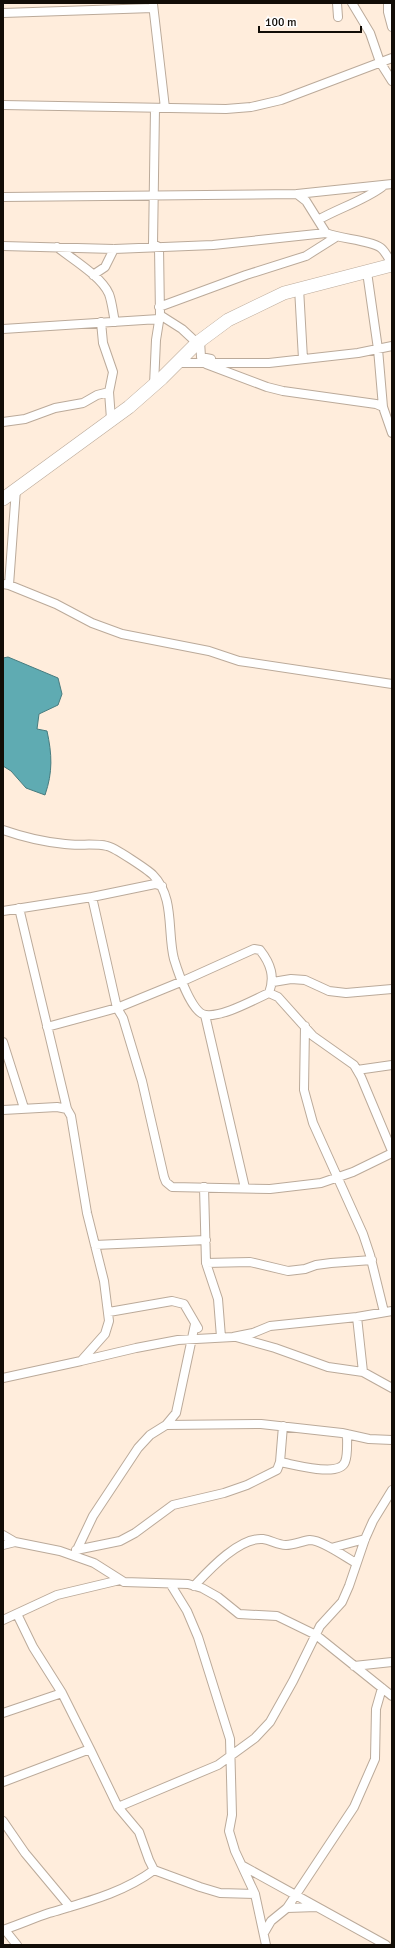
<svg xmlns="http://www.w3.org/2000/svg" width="395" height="1948" viewBox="0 0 395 1948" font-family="Signika,sans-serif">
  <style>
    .water { fill: #5fabb2; stroke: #487c7f }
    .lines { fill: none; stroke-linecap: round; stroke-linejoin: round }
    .minor-casing { stroke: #bbaa9a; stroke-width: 10 }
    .primary-casing { stroke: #bbaa9a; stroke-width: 14 }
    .minor { stroke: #fff; stroke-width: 8 }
    .primary { stroke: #fff; stroke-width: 13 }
  </style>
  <rect width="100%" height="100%" fill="#ffeddc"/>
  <path class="water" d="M8 657 58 678 62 694 58 705 39 714 37 729 47 731C52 754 53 772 45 795L26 788 11 771 3 766V658Z"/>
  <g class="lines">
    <defs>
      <path id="minor" d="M337 3 338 17
        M352 3 370 33 380 62 392 81
        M388 3V12L392 27
        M153 4 165 108
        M3 13 153 8
        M3 105 226 109 251 107 281 100 392 58
        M297 194 392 184
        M3 197 297 194 306 201 326 233
        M318 220C339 208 363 201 382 187
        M3 246 114 249 213 245 326 233C340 239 370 240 381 248 385 251 389 259 392 264
        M57 247C72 259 101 276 109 294 112 302 113 313 115 322
        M367 272 378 349 383 407
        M93 275 105 267 114 249
        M299 288 303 359
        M159 307 246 275 306 256 336 237
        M160 315 182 329 197 343
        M101 322 103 343 113 372 109 392 111 419
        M3 329 159 319
        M200 341 201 357 211 359
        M177 363H269L358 353 392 346
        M206 364 267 387 283 391 376 404 383 407 392 433
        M154 385 156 340 160 315 159 247 153 244 155 108
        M3 422 25 419 55 408 83 403 97 395 109 392
        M3 584 9 585 56 604 92 623 122 634 209 651 239 661 392 684
        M9 585 16 489
        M3 830C23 837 44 842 65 844 79 846 94 843 107 846 114 847 148 870 153 875 175 897 167 932 174 959 178 972 192 1014 206 1015 223 1017 253 1000 269 993L278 997 313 1036 354 1065 361 1077 392 1151
        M92 897 117 1008 123 1018 142 1081 164 1177 166 1182 172 1187 270 1189 321 1183 353 1172 392 1153
        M3 911 92 897 155 884 162 886
        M273 982 291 979 305 980 329 991 346 993 392 989
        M205 1015 245 1188
        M305 1026 304 1090 313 1123 363 1234 370 1255 384 1312
        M47 1027 117 1008 183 981 254 949 260 950C271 964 275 977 269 993
        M3 1042 24 1108
        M357 1070 392 1065
        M3 1110 57 1107 67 1109
        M204 1187 206 1263 218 1299 221 1337
        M95 1245 206 1240
        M206 1263 250 1262 288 1271 305 1269 316 1265 331 1263 372 1260
        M109 1312 172 1301 184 1304 198 1328
        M357 1317 363 1372
        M236 1337 275 1348 328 1367 363 1372 392 1388
        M81 1361 136 1348 178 1340 233 1337 253 1333 270 1326 357 1317 392 1311
        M3 1378 81 1361 105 1334 109 1321 104 1281 87 1213 71 1116 67 1109 19 908
        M166 1425 261 1424 342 1433 369 1439 392 1440
        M280 1462C293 1464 339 1478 345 1462 348 1455 347 1443 347 1434
        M3 1535 15 1542 60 1551 94 1563 124 1582 188 1584 202 1588 218 1597 239 1614 277 1616 316 1635 392 1696
        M3 1545 15 1542
        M331 1548 365 1539
        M76 1550 120 1541 135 1533 173 1505 224 1493 247 1485 277 1470 280 1462 283 1426
        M74 1556 93 1516 138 1448 150 1435 166 1425 176 1413 195 1324
        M171 1585 187 1611 198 1637 230 1739 232 1815 229 1831 235 1851 255 1894 266 1945
        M194 1586C209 1570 239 1537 263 1539 271 1540 277 1545 286 1545 294 1545 302 1541 310 1540 322 1540 345 1557 356 1563
        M3 1620 57 1595 120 1580
        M354 1666 392 1662
        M3 1713 62 1693 33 1647 17 1614
        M90 1749 118 1807 139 1832 149 1860 154 1870 200 1887 220 1893 255 1894
        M3 1782 90 1749 62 1693
        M118 1807 218 1765 255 1738 270 1722 293 1681 320 1626 342 1602 349 1586 365 1539 373 1521 392 1490
        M3 1821 25 1853 70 1907
        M243 1866 386 1945
        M287 1908 317 1907
        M3 1930C18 1925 34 1918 49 1913 86 1902 123 1893 154 1870
        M5 1930 17 1945
        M264 1933 271 1921 287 1908 354 1807 375 1759 376 1709 382 1688"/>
      <path id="primary" d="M3 499 129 407 162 378 197 343 228 320 284 293 392 265"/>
    </defs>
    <use href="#minor" class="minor-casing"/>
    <use href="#primary" class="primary-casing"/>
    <use href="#minor" class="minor"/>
    <use href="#primary" class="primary"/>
  </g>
  <rect width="395" height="1948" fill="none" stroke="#120d07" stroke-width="8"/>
  <path d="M259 26v6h102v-6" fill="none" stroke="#120d07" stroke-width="2"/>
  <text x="265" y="26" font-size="12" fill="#120d07" stroke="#ffffff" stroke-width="3" paint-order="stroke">100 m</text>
</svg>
